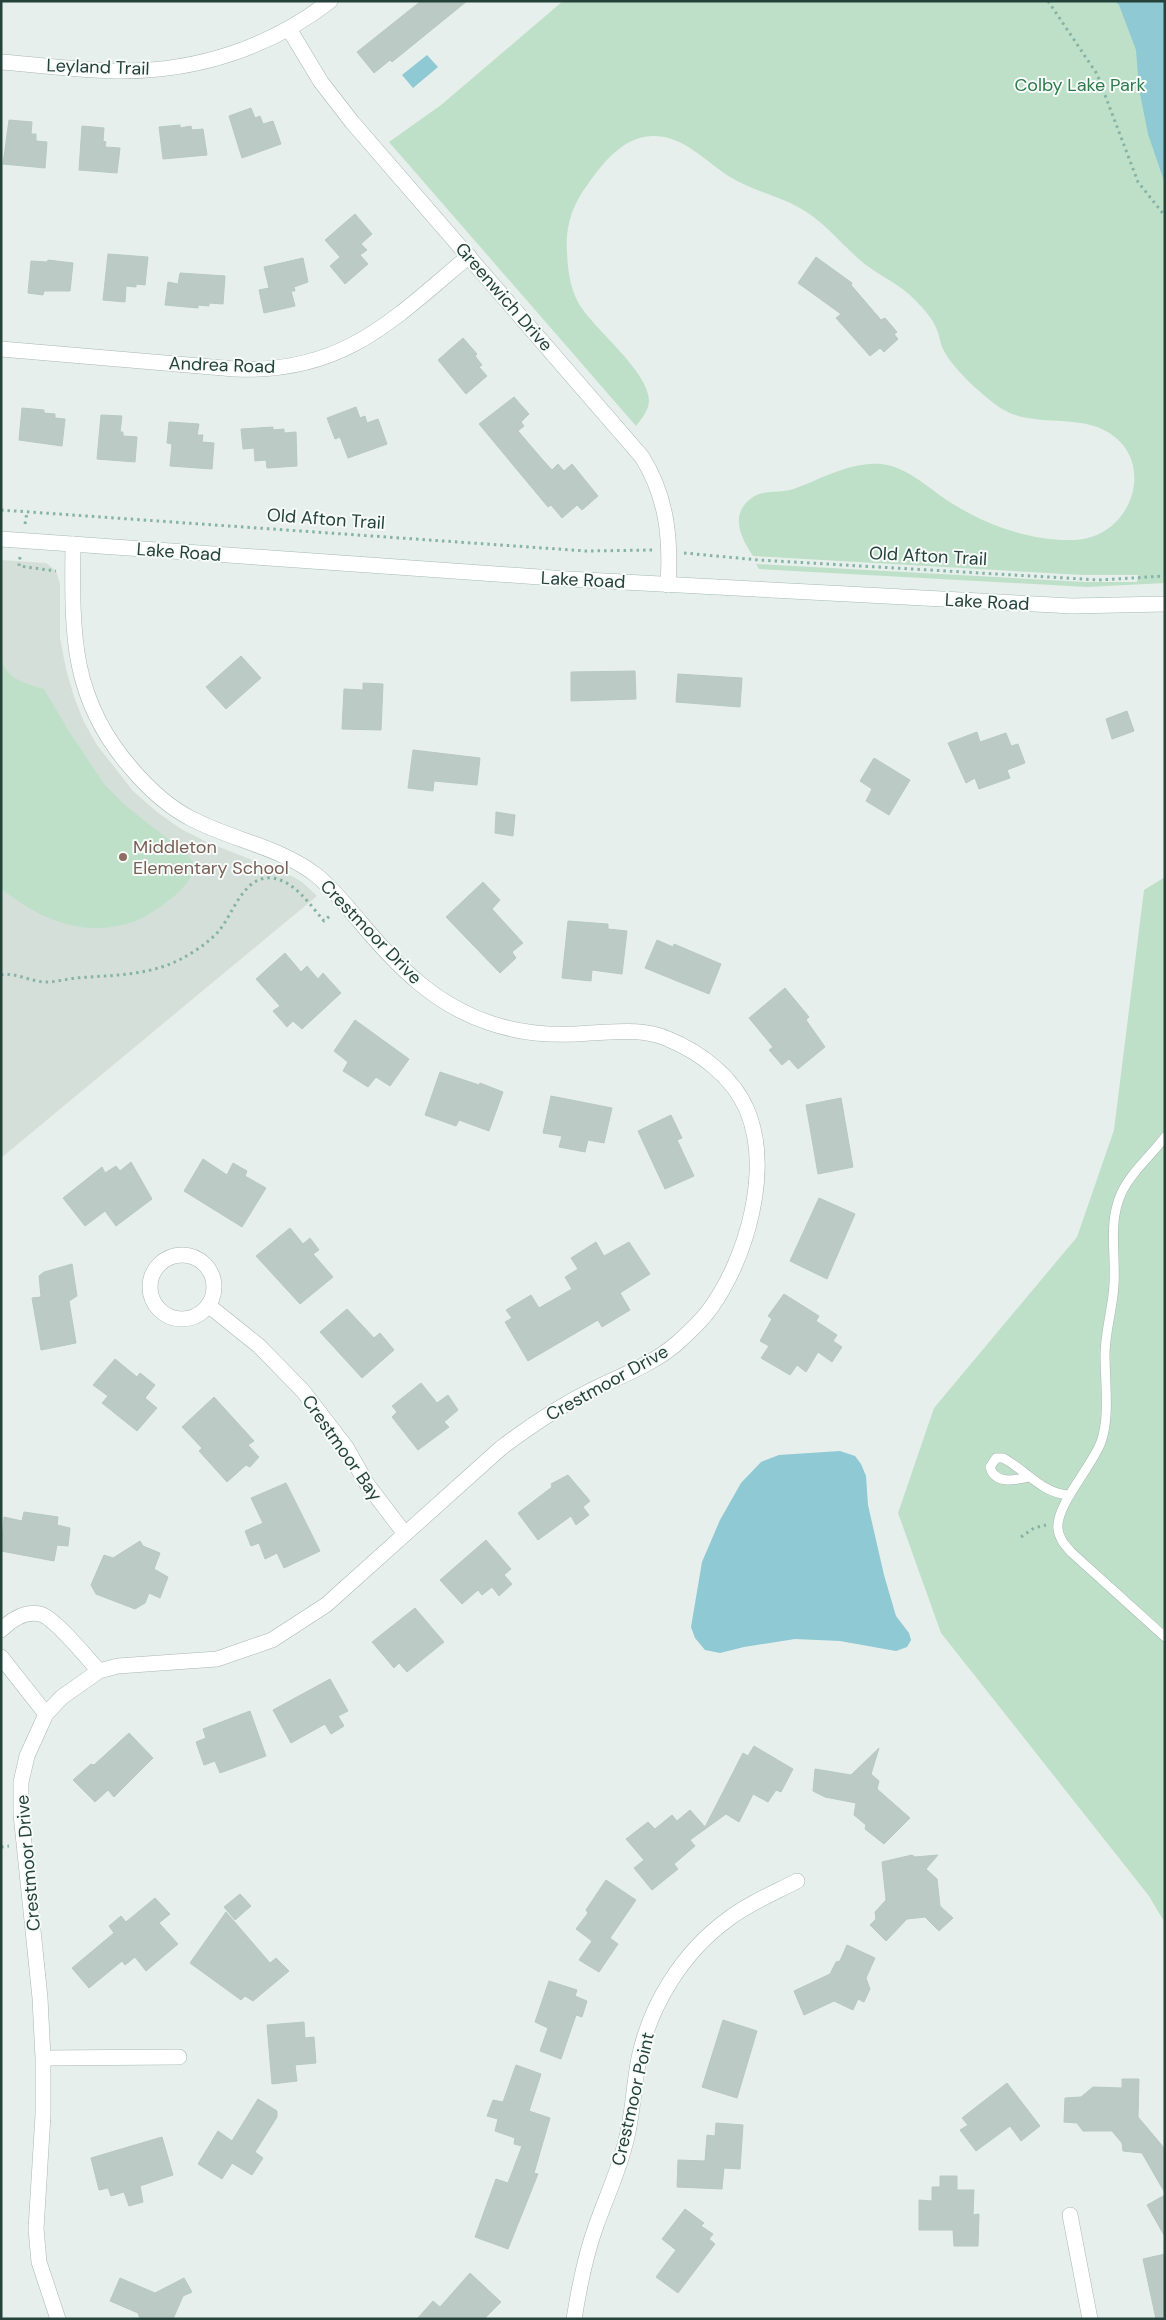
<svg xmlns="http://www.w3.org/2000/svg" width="1166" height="2320" viewBox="0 0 1166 2320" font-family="'DM Sans',sans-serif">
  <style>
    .built { fill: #d4dfda }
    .green { fill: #bfe0c8 }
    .water { fill: #8ec9d4 }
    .building { fill: #bbcac4; stroke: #b8c9c2 }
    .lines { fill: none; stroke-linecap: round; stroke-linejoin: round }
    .lane-casing { stroke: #a8b8b2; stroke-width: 10 }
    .street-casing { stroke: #a8b8b2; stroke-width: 16 }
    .secondary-casing { stroke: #a4bbb3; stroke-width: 16 }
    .path { stroke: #86b3a5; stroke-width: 3; stroke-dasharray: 2.5 4; stroke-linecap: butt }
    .lane { stroke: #fff; stroke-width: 9 }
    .street { stroke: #fff; stroke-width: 15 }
    .secondary { stroke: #fff; stroke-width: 15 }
    .education-dot { fill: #8d6e63; stroke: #f7fbf9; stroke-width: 2 }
    .labels { text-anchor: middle; stroke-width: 4; stroke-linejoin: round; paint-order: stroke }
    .street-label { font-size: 18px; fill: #24423a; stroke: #f7fbf9 }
    .park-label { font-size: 18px; fill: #2d7a4b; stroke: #f7fbf9 }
    .education-label { font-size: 18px; fill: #785e54; stroke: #f7fbf9; text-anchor: start }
  </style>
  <rect width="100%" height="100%" fill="#e6efeb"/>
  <path class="built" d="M1 560 46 563 56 571 60 584V638L66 669 74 697 84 722 97 745 133 791 157 812 181 829 209 843 288 874 302 882 317 896 1 1158Z"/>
  <path class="green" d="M563 1H1165V583L1087 587 759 569 756 564 1085 582H1137L1138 575H1083L753 556C740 537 729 513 753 497 765 489 782 494 796 488 823 478 852 461 882 464 910 468 930 490 953 504 988 526 1032 541 1073 540 1136 539 1161 451 1097 427 1067 416 1031 426 1002 409 985 398 953 369 944 351 940 344 940 337 937 330 933 319 923 308 915 300 901 285 882 277 866 265 843 247 825 221 798 207 776 195 751 190 730 177 705 161 683 135 652 136 623 137 603 163 588 184 572 205 565 227 567 253 568 271 570 288 579 304 595 330 648 371 649 400 649 410 642 418 636 426L389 142 441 105Z
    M1 653C3 679 24 683 44 689L67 728 104 784 126 806 187 854C190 858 194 862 194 867 194 887 147 919 130 923 119 926 103 929 91 928 56 926 29 910 1 889Z
    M1165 877V1923L1149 1896 941 1633 898 1513 934 1408 1077 1237 1114 1130 1144 890Z"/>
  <path class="water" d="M1115 1H1165V184L1148 134 1139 89 1136 50 1119 5Z
    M427 55 438 67 413 88 402 75Z
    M840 1451 855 1456 861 1464 866 1476 868 1505 884 1575 896 1616 909 1633 911 1640 907 1647 896 1651 840 1641 795 1639 744 1647 720 1653 705 1650 695 1638 691 1627 702 1562 720 1520 741 1483 761 1462 779 1455Z"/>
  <path class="building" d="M421 1H467L392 62 390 60 374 73 357 52Z
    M251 108 255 118 260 116 263 124 273 121 281 144 242 158 229 116Z
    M9 120 32 122 31 134H36V141L47 142 45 168 3 164Z
    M180 125V128L191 126 192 130 203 129 207 155 163 159 159 127Z
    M82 126 104 128 103 141 106 142 105 147 120 148 117 173 79 170Z
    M355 214 372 234 361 244 367 250 360 255 368 264 345 284 330 266 340 257 325 240Z
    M108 254 148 257 145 285 136 284V287L126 286 125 302 103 300Z
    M816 257 852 283 851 285 881 320 885 318 897 332 894 334 898 339 884 352 880 348 870 356 836 318 841 314 798 283Z
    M303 258 308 282 294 287 295 291H291L295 306 264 313 259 290 269 288 264 267Z
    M48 260 73 263 70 291H44L43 295 28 293 31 261 47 262Z
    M180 273 225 276 223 304 209 303V306L198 305V308L165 305 168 282 178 284Z
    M463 338 477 354 475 356 482 365 479 367 487 376 466 394 438 360Z
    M514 397 529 414 521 422 524 426 518 431 542 459 552 470 558 464 564 471 572 464 598 496 582 510 577 505 562 518 551 505 548 507 479 424Z
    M356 407 360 418 365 416 367 423 378 419 387 444 348 458 340 437 335 439 327 418Z
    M22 408 44 410V413L55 414V418L65 419 62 446 19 440Z
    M101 415 122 416 120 432H123V436L137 437 135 462 97 459Z
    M169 422 199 424 197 435H203L202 442 214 443 212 469 170 466 172 444 167 443Z
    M273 427V430L284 429V433L296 432 297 466 267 468 266 460 255 461 254 448 243 449 241 429Z
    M241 656 261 678 226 709 206 687Z
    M635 671 636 699 571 701V672Z
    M678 674 742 678 740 707 676 702Z
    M363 683 383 684 381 730 342 729 344 689 363 690Z
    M1127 711 1134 731 1112 739 1106 719Z
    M977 732 980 742 1006 733 1011 746 1018 744 1025 763 1007 770 1010 778 979 789 975 778 966 783 948 743Z
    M413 750 480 758 477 785 434 781 433 791 408 788Z
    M874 758 910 780 889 815 866 801 872 789 860 781Z
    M496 812 515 815 513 836 495 833Z
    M483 882 500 900 492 909 523 943 512 952 516 958 500 973 446 917Z
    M568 921 608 924V929L627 931 622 974 592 970 591 981 562 978Z
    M657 940 673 947 674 944 721 964 709 994 645 968Z
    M285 953 301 972 307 966 318 979 323 973 341 993 302 1029 293 1021 287 1027 273 1011 280 1006 256 979Z
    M785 988 809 1017 806 1020 825 1047 798 1069 789 1059 782 1065 769 1050 773 1047 749 1018Z
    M355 1020 409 1059 390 1086 376 1077 368 1087 343 1071 348 1062 334 1051Z
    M440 1072 479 1085 480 1083 503 1092 489 1131 459 1120 456 1126 425 1115Z
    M551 1096 612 1108 604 1143 588 1140 585 1152 559 1147 562 1136 543 1133Z
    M841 1098 853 1167 818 1174 806 1105Z
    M671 1115 682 1138 677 1140 694 1176 665 1189 638 1131Z
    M203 1159 227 1175 233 1163 247 1171 245 1176 266 1188 242 1227 184 1191Z
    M131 1162 152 1199 116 1226 105 1211 85 1226 63 1198 102 1167 105 1173 116 1166 120 1171Z
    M819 1198 855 1214 827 1279 790 1261Z
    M290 1228 303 1244 310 1238 319 1250 313 1254 333 1277 300 1304 256 1256Z
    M596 1242 604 1256 629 1242 650 1274 620 1293 630 1310 602 1327 598 1320 528 1361 505 1322 512 1318 506 1310 531 1295 539 1308 572 1289 565 1277 578 1269 571 1258Z
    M72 1264 77 1296 69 1301 76 1343 41 1350 32 1298 41 1297 39 1276 44 1272Z
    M784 1294 819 1316 816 1321 837 1335 833 1341 842 1347 832 1362 818 1352 806 1372 797 1365 790 1375 761 1358 769 1346 760 1341 772 1319 768 1316Z
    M347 1309 374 1338 380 1333 394 1350 362 1378 320 1332Z
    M115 1359 137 1377 140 1373 155 1385 145 1398 157 1408 137 1431 102 1403 108 1396 93 1385Z
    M421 1383 437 1403 448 1395 458 1410 444 1422 449 1427 418 1450 392 1417 397 1412 392 1406Z
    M214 1397 254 1441 248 1445 259 1457 250 1467 246 1465 227 1482 199 1451 202 1448 182 1427Z
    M568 1475 590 1501 583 1507 589 1515 576 1525 571 1516 538 1540 518 1513 552 1487 551 1484Z
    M286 1483 320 1551 284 1568 277 1553 265 1559 259 1543 251 1546 245 1531 263 1523 251 1498Z
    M24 1512 58 1517 57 1525 70 1528 68 1546 57 1545 54 1561 1 1551 4 1517 22 1521Z
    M486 1540 511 1569 504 1575 512 1584 499 1596 492 1587 482 1595 478 1590 462 1604 440 1580Z
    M140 1541 143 1546 160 1553 154 1569 168 1577 160 1598 149 1593 145 1603 135 1609 96 1594 91 1585 104 1555 113 1558Z
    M415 1608 444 1642 407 1672 399 1663 394 1668 372 1642Z
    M330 1679 348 1711 338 1716 344 1726 331 1734 325 1724 291 1743 273 1710Z
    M250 1711 266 1756 220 1773 215 1761 204 1765 196 1742 206 1738 203 1729Z
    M129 1733 153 1758 114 1797 108 1790 95 1802 73 1780 91 1764 94 1765Z
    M754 1746 793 1769 781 1792 776 1790 768 1802 753 1794 739 1822 726 1814 690 1840 695 1846 674 1864 678 1869 652 1890 634 1868 644 1860 626 1839 648 1822 655 1829 672 1815 677 1821 690 1810 705 1827 743 1753 748 1756Z
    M879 1748 871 1774 879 1781 877 1789 910 1818 884 1844 865 1829 866 1825 854 1815 856 1803 825 1797 813 1791 815 1769 851 1775Z
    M912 1855 915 1857 938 1855 926 1869 937 1879 940 1906 953 1918 939 1931 925 1917 907 1919 886 1941 870 1925 876 1919 875 1912 886 1900 882 1862Z
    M606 1880 636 1900 610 1938 618 1944 599 1972 579 1960 592 1941 576 1929 588 1913 586 1910Z
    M240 1894 251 1906 235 1920 224 1907Z
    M155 1898 170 1914 159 1923 178 1944 146 1971 135 1957 125 1965 122 1961 89 1988 72 1968 114 1933 109 1926 121 1916 126 1922Z
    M226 1912 270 1963 276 1958 289 1971 253 2001 245 1996 241 2000 190 1963Z
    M847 1945 875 1958 866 1978 870 1989 864 2002 858 1999 853 2010 834 2001 804 2015 794 1991 830 1974 836 1962 840 1961Z
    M549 1981 577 1990 575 1996 587 2001 582 2017 576 2015 561 2059 540 2051 548 2028 535 2022Z
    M723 2020 757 2031 737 2098 702 2087Z
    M304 2022 305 2038 314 2037 316 2063 295 2065 297 2081 272 2084 267 2025Z
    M516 2065 541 2074 529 2111 550 2118 534 2173 538 2174 508 2249 475 2237 496 2179 508 2183 522 2146 514 2144 515 2138 495 2131 498 2119 487 2116 493 2100 503 2102Z
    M1122 2079H1139L1138 2117 1165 2149V2193L1142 2153 1123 2151 1122 2143 1112 2131H1083L1077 2123 1064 2122 1065 2098 1081 2097 1093 2087 1122 2088Z
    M1007 2083 1040 2126 1021 2141 1010 2126 976 2151 960 2130 968 2125 962 2118Z
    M258 2099 277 2111V2117L255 2152 263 2158 252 2175 232 2163 222 2179 198 2164 218 2131 232 2141Z
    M716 2123 743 2125 740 2169 724 2168 722 2189 677 2187 678 2160 705 2161 707 2135 715 2136Z
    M162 2137 173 2175 140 2186 143 2202 129 2206 124 2192 111 2196 108 2188 99 2190 91 2158Z
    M940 2176H957V2190H974L973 2215 979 2214 978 2246H954L953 2230H919V2200L932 2201V2187H940Z
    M1165 2195V2237L1147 2205Z
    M685 2209 704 2223 701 2226 713 2234 709 2239 715 2244 678 2293 656 2277 676 2250 662 2239Z
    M1165 2254V2319H1156L1143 2259Z
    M470 2273 501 2302 484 2319H417L433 2301 440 2307Z
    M120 2278 155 2293 184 2278 192 2292 183 2296 173 2319H140L138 2313 110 2301Z"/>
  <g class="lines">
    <defs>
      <path id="lane" d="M1165 1137C1151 1156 1130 1173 1121 1194 1108 1223 1116 1254 1114 1284 1113 1308 1105 1331 1105 1355 1105 1381 1110 1418 1101 1442 1093 1465 1055 1506 1058 1529 1059 1539 1065 1545 1071 1552L1165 1637
        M1029 1477C1015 1480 995 1485 990 1467L996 1458H1003C1026 1470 1042 1494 1070 1495"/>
      <path id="street" d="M289 29 321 82 352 122 642 457C667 497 671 539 668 585
        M1 62C42 65 83 71 123 71 198 71 271 47 330 1
        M1 349 235 369C343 374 393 320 469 256
        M150 1287a32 32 0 1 1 64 0a32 32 0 1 1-64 0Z
        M208 1305 259 1346 303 1391 346 1447 367 1484 405 1534
        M1 1630C11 1620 24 1610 40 1614 54 1617 87 1658 99 1671
        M1 1657 46 1714
        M43 2058 179 2057
        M1070 2215 1090 2319
        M58 2319 39 2262 36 2229 43 2115V2058L40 1998 21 1814V1782L27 1756 46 1714 62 1697 99 1671 118 1666 217 1659 272 1640 326 1605 501 1448C530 1426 560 1406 592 1390 620 1376 651 1365 675 1345 687 1334 701 1322 710 1309 747 1258 772 1170 747 1110 733 1077 700 1052 668 1039 643 1028 617 1032 590 1033 557 1036 522 1034 490 1023 435 1005 397 966 361 923 347 907 333 888 316 875 280 847 232 840 192 819 168 807 148 788 131 768 70 698 72 632 73 544
        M574 2319C579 2288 585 2256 596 2226 605 2200 617 2175 624 2148 633 2119 633 2088 639 2058 650 2005 683 1952 727 1920 747 1904 774 1893 797 1881"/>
      <path id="secondary" d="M1 539 567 579 1072 606 1165 604"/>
    </defs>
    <use href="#lane" class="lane-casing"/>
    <use href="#street" class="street-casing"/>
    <use href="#secondary" class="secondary-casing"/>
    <path class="path" d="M1048 1 1097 74 1138 182 1165 216
      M1 510 586 551 653 550
      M25 524 27 512
      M684 553 759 560 1099 580 1165 576
      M20 557 19 566 56 571
      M1 975C16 972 31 982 46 982 56 982 66 979 76 978 112 975 148 976 181 959 194 952 208 943 218 932 233 915 243 875 272 878 295 881 310 905 324 921L332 914
      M1021 1537 1034 1528 1046 1525
      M1 1847 9 1846"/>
    <use href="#lane" class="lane"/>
    <use href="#street" class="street"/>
    <use href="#secondary" class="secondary"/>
  </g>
  <circle class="education-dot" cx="123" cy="857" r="5"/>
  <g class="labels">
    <g class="street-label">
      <text transform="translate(98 67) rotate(2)" y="6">Leyland Trail</text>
      <text transform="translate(504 297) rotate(49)" y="6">Greenwich Drive</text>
      <text transform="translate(222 365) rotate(2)" y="6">Andrea Road</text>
      <text transform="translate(326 519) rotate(4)" y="6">Old Afton Trail</text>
      <text transform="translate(179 552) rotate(4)" y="6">Lake Road</text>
      <text transform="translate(928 556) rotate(3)" y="6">Old Afton Trail</text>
      <text transform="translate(583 580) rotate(3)" y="6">Lake Road</text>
      <text transform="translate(987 602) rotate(3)" y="6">Lake Road</text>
      <text transform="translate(371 932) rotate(46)" y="6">Crestmoor Drive</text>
      <text transform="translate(607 1383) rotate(-29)" y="6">Crestmoor Drive</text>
      <text transform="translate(342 1448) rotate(55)" y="6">Crestmoor Bay</text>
      <text transform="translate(28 1863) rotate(-95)" y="6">Crestmoor Drive</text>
      <text transform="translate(633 2099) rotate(-77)" y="6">Crestmoor Point</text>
    </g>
    <g class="park-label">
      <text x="1080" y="91">Colby Lake Park</text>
    </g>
    <g class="education-label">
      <text x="133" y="853">Middleton<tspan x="133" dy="21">Elementary School</tspan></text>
    </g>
  </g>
  <rect width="1166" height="2320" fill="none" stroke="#24423a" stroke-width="5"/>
</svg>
